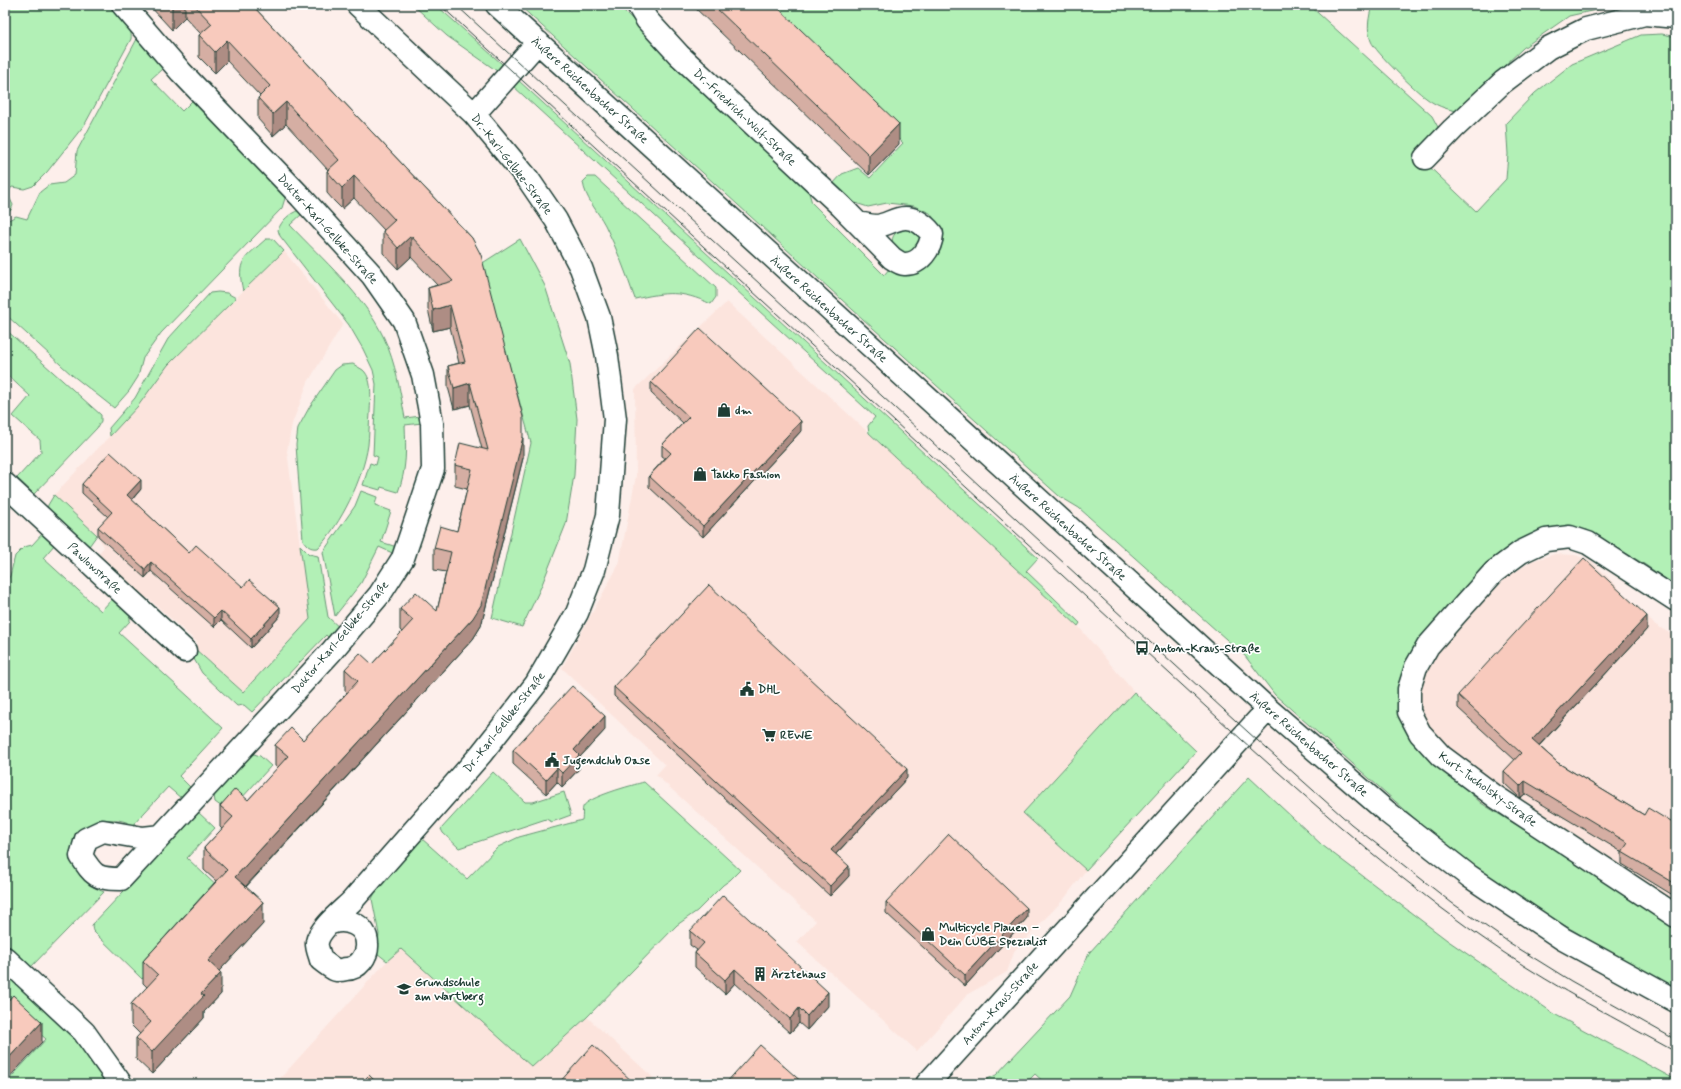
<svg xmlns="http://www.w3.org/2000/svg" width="1681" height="1089" viewBox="0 0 1681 1089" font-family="Mynerve,sans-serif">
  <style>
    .built { fill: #fce4dd }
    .green { fill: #b2f0b6; stroke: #689675 }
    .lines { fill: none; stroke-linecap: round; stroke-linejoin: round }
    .minor-casing { stroke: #1f3d34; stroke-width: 25 }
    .minor { stroke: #fff; stroke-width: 22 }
    .tram { stroke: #1f3d34; stroke-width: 1 }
    .wall { fill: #d5aea3; stroke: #1f3d34 }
    .shaded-wall { fill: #ae8d84; stroke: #1f3d34 }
    .building { fill: #f8cabd; stroke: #1f3d34 }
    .labels { text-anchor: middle; stroke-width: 3.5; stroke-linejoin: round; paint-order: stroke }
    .street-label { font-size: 12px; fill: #1f3d34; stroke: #fff }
    .poi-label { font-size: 12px; font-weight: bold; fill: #1f3d34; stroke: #fff; text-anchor: start }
  </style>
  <rect width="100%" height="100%" fill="#fdefeb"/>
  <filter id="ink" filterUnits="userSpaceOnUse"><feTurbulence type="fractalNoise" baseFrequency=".025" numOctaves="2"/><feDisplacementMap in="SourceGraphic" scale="8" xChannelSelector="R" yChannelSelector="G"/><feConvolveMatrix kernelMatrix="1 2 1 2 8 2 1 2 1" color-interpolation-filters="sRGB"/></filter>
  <g filter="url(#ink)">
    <path class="built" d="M284 251 343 324 308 382 292 424 287 451 310 619 243 692 194 648 198 643 148 598 144 603 95 558 104 547 97 535 54 495 138 406 168 365Z
      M727 302 1078 626 1134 692 1023 813 1086 870 1064 899 1015 950 1007 972 968 994 917 1051 797 942 816 921 656 775 665 765 562 668 619 564 636 476 635 389Z
      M1555 554 1575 555 1592 561 1654 624 1676 637V924L1481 803 1416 743 1423 725 1416 693 1424 668 1445 640 1507 577 1532 561Z
      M401 949 532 1067 587 1017 660 1084H275L387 961Z"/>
    <path class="green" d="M5 5H112C120 15 133 26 131 39L85 124 47 172 33 186 24 189 12 187 7 193 13 205 11 210 5 215Z
      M413 5H436L502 64 497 71 447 36Z
      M519 5H618L809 193 812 203 884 275 890 268 903 273 915 274 923 269 939 253 943 241 940 228 930 213 914 206 887 203 868 207 849 201 832 185 842 174 858 168 870 178 903 143 758 5H1309L1432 116 1440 131 1419 157 1476 211 1506 179 1508 154 1506 123 1535 93 1572 64 1641 35 1662 34 1676 37V586L1644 564 1587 530 1558 528 1521 539 1487 562 1444 610 1436 627 1413 657 1416 743 1481 803 1676 924V990L1531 906 1447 847 1275 695 1245 656 1079 508 1059 496 853 310Z
      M1372 5H1618L1569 16 1523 48 1457 111C1445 109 1435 105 1426 98 1415 90 1375 52 1371 41 1366 29 1369 17 1372 5Z
      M137 39H141L161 63 162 69 151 79 182 111 195 98 286 195 282 208 161 333 143 358 138 377 129 391 114 408 72 375 5 314V222L16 216 27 219 40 192 49 185 64 183 75 175 77 151Z
      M518 80 1038 558 1026 571 1080 623 1078 626 869 433 868 426 875 417 513 86Z
      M588 177H595L716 288V297L711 304C681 290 666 292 635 299 626 273 617 249 605 225 597 210 585 198 583 182Z
      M299 210 303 213 290 225C323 260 363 294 384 338 396 364 400 391 405 418L421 416 422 423 405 425C406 449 407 469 398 492L381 487 380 490 363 485 370 463 376 465 378 457 373 455 376 384 373 370 363 349 349 325 280 236 278 230C282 220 289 214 299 210Z
      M906 226 920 236 921 245 906 255C903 252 897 250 895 247 887 237 899 229 906 226Z
      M266 239H273L284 251 243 291C236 260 244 259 266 239Z
      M520 239 545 286 570 364 577 419 574 475 566 524 541 587 522 627 492 618 531 443 481 264Z
      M218 292 227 293 236 298 168 365 138 406 110 436 109 428 135 398 168 339 210 293Z
      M5 329 101 415V421L97 428 34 494 17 478 41 452 40 440 13 416 30 396 5 373Z
      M353 364C356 366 360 368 363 370 374 380 370 402 370 414 369 425 369 435 368 445 363 479 341 524 318 548 310 549 307 546 303 540L296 445 298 428 309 408 335 370 342 365Z
      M361 491 377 497 375 505 391 511 381 542 400 548 397 555 379 547 361 583 335 616 323 552 355 506Z
      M54 495 97 535 87 549 47 510 48 505Z
      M43 533 55 544 43 558 101 611 113 598 130 614V621L119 633 223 728 179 776 192 789 182 799 168 787 133 825C119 818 108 818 94 824L84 879 93 887 104 892 28 970 113 1084H5L46 1039 13 1010 5 1019V583L10 576 15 556 24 547 32 545Z
      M300 545 309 554 318 556 328 617 343 631 333 642 326 635 252 712 244 705 237 706 202 673 194 659V648L243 692 310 619Z
      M1134 692 1196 751 1086 870 1023 813Z
      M254 754 260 756 271 766 240 800 222 807 215 802 214 795 249 756Z
      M493 772 525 802H533L564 792 571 815 552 822 546 819 459 848 443 833 441 829Z
      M1249 777 1322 845 1447 940 1556 1015 1676 1080V1084H1046L1035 1074 1025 1084H977L996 1075 1070 996 1089 953Z
      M644 782 740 870 730 880 723 885 697 911 677 925 587 1017 532 1067 401 949 387 961 377 953 379 934 372 899 378 886 421 838 467 879 498 847 519 837 582 820C583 816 582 810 583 807 587 797 633 785 644 782Z
      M198 812 215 828 187 858 223 892 142 979 93 931 92 925Z"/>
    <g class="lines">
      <defs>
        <path id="minor" d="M123 5 181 72 301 197 372 275 404 321 423 375 432 423 433 469 403 558 380 594 331 652 161 836
          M497 5 1268 709 1387 812 1469 876 1563 939 1676 1001
          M638 5 647 20 679 55 841 206 892 258C895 260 900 264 904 264 920 265 931 248 932 234 924 224 912 215 899 219 891 221 885 225 877 226 871 226 864 224 858 223
          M474 114 538 42
          M1425 158 1453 129 1503 82 1548 48 1586 29 1645 14 1676 17
          M5 484 185 651
          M1676 600 1588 543 1570 537 1546 540 1521 552 1494 572 1458 612 1428 646 1416 667 1409 689V712L1420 733 1441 756 1496 797 1676 916
          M103 831 143 838 161 836 121 879C96 879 94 876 81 856L86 839Z
          M331 923C346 917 367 925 367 944 368 956 358 969 346 969 342 970 337 971 334 969 330 967 325 963 321 960 320 955 316 947 317 942 319 929 343 910 352 901L481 754 536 684 577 613 594 570 608 515 615 419 607 356 599 317 581 268 556 220 528 179 474 114 358 5
          M5 958 84 1032 121 1084
          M927 1084 1268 709"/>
      </defs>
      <use href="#minor" class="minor-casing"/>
      <use href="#minor" class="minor"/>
      <path class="tram" d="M440 5 1242 740C1326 815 1409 889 1503 952 1558 989 1618 1020 1676 1052
        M456 5 1248 732 1351 824 1452 903 1510 943 1571 981 1676 1040"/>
    </g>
    <path class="wall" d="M149 5H252L472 238 523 458 481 626 473 639 246 887 263 924 219 971 221 994 204 1012V1018L152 1074 136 1059V1038L140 1034 131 1025V1004L147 987 143 983V961L216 881 204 870V848L222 829 220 827V806L248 800 278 768 275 766V745L303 740 347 693 345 691V669L372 664 402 632 400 630V609L437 611 446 572 434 570V548L457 531 467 489 455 486V465L482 449 470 405 454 409 448 387V366L459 363 450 327 433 331 428 309V288L437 285 411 257 398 269 383 253V231L384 230 354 198 342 209 334 201 327 193V171L328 170 286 124 273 136 258 119V98L260 96 227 61 215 73 199 57V35L201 34 185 17 172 30Z
      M692 5H775L899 144 869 175Z
      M651 382 801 431 703 537 649 487V476L665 458 662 456V445L683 423 651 393Z
      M82 484 141 489 132 500 189 553 243 587 280 616 251 648 221 620 214 627 151 571 145 578 98 536V527L108 517 82 493Z
      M1647 629 1539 746 1558 763 1644 815 1676 825V897L1622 864V852L1525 794 1520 798 1504 783V771L1515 760 1458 708V695Z
      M614 687 907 778 836 854 849 876 830 896 614 696Z
      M605 730 579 758V769L562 787 557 782 546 794 513 764V750Z
      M886 902 1027 918 965 986 886 913Z
      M690 931 828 1006 807 1030 799 1023 790 1033 735 983 725 994 695 967V953L697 950 690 945Z"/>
    <path class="shaded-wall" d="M175 5H185V17L172 30V8Z
      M227 40V61L215 73V52Z
      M286 102V124L273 136V114Z
      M899 124V144L869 175V155Z
      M354 176V198L342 209V188Z
      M411 236V257L398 269V248Z
      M450 305V327L433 331V310Z
      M470 383V405L454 409V388Z
      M801 421V431L703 537V526Z
      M523 437V458L481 626 473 639 235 898V877L473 618Z
      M141 480V489L127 505V495Z
      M151 562V571L145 578V569Z
      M280 607V616L251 648V639Z
      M221 611V620L214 627V618Z
      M1647 616V629L1532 753V740Z
      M605 716V730L579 758V769L562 787V773L574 750Z
      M557 768V782L546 794V780Z
      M907 769V778L831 859V850Z
      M1525 781V794L1520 798V786Z
      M849 866V876L830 896V886Z
      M263 902V924L208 983V961Z
      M1027 908V918L965 986V975Z
      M735 969V983L725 994V980Z
      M221 973V994L204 1012V1018L152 1074V1052L201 994Z
      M828 992V1006L807 1030V1016Z
      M799 1008V1023L790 1033V1019Z
      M42 1022V1042L5 1082V1062Z"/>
    <path class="building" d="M169 5H175L172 8Z
      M194 5H252L472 238 481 255 523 417V437L481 605 473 618 235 877 263 902 208 961 221 973 201 994 204 996 152 1052 136 1038 151 1022 131 1004 158 975 143 961 227 870 204 848 233 817 220 806 235 789 248 800 288 756 275 745 291 728 303 740 358 681 345 669 360 653 372 664 413 620 400 609 416 592 437 611 451 552 434 548 440 526 457 531 472 469 455 465 460 443 488 450 470 383 454 388 448 366 465 362 450 305 433 310 428 288 453 281 411 236 398 248 383 231 395 220 354 176 342 188 334 179 327 171 339 160 286 102 273 114 258 98 270 86 227 40 215 52 199 35 212 24Z
      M713 5H775L899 124 869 155Z
      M700 328 801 421 703 526 649 476 671 453 662 445 689 417 651 382Z
      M110 452 141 480 127 495 189 553 196 545 243 587 249 580 280 607 251 639 221 611 214 618 151 562 145 569 98 527 112 512 82 484Z
      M1584 558 1647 616 1532 740 1558 763 1644 815 1648 808 1676 825V884L1622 852 1628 843 1525 781 1520 786 1504 771 1521 753 1458 695Z
      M709 585 907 769 831 850 849 866 830 886 614 687Z
      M572 686 605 716 574 750 579 755 562 773 557 768 546 780 513 750Z
      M949 834 1027 908 965 975 886 902Z
      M723 895 828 992 807 1016 799 1008 790 1019 735 969 725 980 695 953 704 943 690 931Z
      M13 995 42 1022 5 1062V1004Z
      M593 1045 635 1084H558Z
      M760 1045 804 1084H725Z
      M369 1075 378 1084H360Z"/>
  </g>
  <defs>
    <symbol id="shop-bare" viewBox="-9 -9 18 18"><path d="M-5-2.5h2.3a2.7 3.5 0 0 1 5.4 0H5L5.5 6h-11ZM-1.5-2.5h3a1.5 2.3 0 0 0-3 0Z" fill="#1f3d34" stroke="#fff" stroke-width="2.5" paint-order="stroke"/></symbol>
    <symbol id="bus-bare" viewBox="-9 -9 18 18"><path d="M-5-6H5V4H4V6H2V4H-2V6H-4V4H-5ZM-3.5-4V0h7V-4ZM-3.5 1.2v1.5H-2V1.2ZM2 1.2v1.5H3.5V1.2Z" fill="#1f3d34" stroke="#fff" stroke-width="2.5" paint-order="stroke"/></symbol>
    <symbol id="civic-bare" viewBox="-9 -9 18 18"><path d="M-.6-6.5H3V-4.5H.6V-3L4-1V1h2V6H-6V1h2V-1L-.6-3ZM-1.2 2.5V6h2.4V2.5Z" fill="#1f3d34" stroke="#fff" stroke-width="2.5" paint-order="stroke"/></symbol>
    <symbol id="supermarket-bare" viewBox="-9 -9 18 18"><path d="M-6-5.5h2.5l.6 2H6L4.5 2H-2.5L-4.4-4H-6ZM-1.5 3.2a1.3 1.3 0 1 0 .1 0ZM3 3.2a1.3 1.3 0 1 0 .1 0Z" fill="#1f3d34" stroke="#fff" stroke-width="2.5" paint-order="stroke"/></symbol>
    <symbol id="building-bare" viewBox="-9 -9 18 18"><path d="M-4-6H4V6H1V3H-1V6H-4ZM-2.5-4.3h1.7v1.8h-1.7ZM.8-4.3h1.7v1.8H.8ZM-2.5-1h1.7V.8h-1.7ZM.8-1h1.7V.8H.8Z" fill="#1f3d34" stroke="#fff" stroke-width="2.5" paint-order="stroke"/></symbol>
    <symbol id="school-bare" viewBox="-9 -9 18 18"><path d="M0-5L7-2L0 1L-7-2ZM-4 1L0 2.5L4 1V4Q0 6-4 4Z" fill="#1f3d34" stroke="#fff" stroke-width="2.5" paint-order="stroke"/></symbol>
  </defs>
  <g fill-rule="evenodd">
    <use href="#shop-bare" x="714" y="400" width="20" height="20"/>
    <use href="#shop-bare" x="690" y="464" width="20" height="20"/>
    <use href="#bus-bare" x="1132" y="638" width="20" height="20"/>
    <use href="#civic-bare" x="737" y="679" width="20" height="20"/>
    <use href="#supermarket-bare" x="759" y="725" width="20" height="20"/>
    <use href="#civic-bare" x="542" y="750" width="20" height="20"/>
    <use href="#shop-bare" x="918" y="924" width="20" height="20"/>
    <use href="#building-bare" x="750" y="964" width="20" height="20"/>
    <use href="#school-bare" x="394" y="979" width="20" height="20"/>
  </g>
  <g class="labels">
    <g class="street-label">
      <text transform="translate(590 90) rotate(42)" y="4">Äußere Reichenbacher Straße</text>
      <text transform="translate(745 117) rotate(43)" y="4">Dr.-Friedrich-Wolf-Straße</text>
      <text transform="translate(512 164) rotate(52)" y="4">Dr.-Karl-Gelbke-Straße</text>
      <text transform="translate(328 229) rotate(48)" y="4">Doktor-Karl-Gelbke-Straße</text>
      <text transform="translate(829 309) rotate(42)" y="4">Äußere Reichenbacher Straße</text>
      <text transform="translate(1068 527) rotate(42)" y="4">Äußere Reichenbacher Straße</text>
      <text transform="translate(95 568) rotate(43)" y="4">Pawlowstraße</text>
      <text transform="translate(340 637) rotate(-50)" y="4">Doktor-Karl-Gelbke-Straße</text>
      <text transform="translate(504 722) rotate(-52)" y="4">Dr.-Karl-Gelbke-Straße</text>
      <text transform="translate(1309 744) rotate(41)" y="4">Äußere Reichenbacher Straße</text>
      <text transform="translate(1488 789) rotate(36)" y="4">Kurt-Tucholsky-Straße</text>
      <text transform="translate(1000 1003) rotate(-48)" y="4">Anton-Kraus-Straße</text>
    </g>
    <g class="poi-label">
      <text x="735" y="414">dm</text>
      <text x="711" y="478">Takko Fashion</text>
      <text x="1153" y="652">Anton-Kraus-Straße</text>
      <text x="758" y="693">DHL</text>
      <text x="780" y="739">REWE</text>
      <text x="563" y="764">Jugendclub Oase</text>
      <text x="939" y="931">Multicycle Plauen –<tspan x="939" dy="14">Dein CUBE Spezialist</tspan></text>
      <text x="771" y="978">Ärztehaus</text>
      <text x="415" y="986">Grundschule<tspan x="415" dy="14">am Wartberg</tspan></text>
    </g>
  </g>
  <rect width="1681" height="1089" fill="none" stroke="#fff" stroke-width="20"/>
  <rect x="10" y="10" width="1661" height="1069" fill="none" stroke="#1f3d34" stroke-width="1.5" filter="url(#ink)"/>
</svg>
